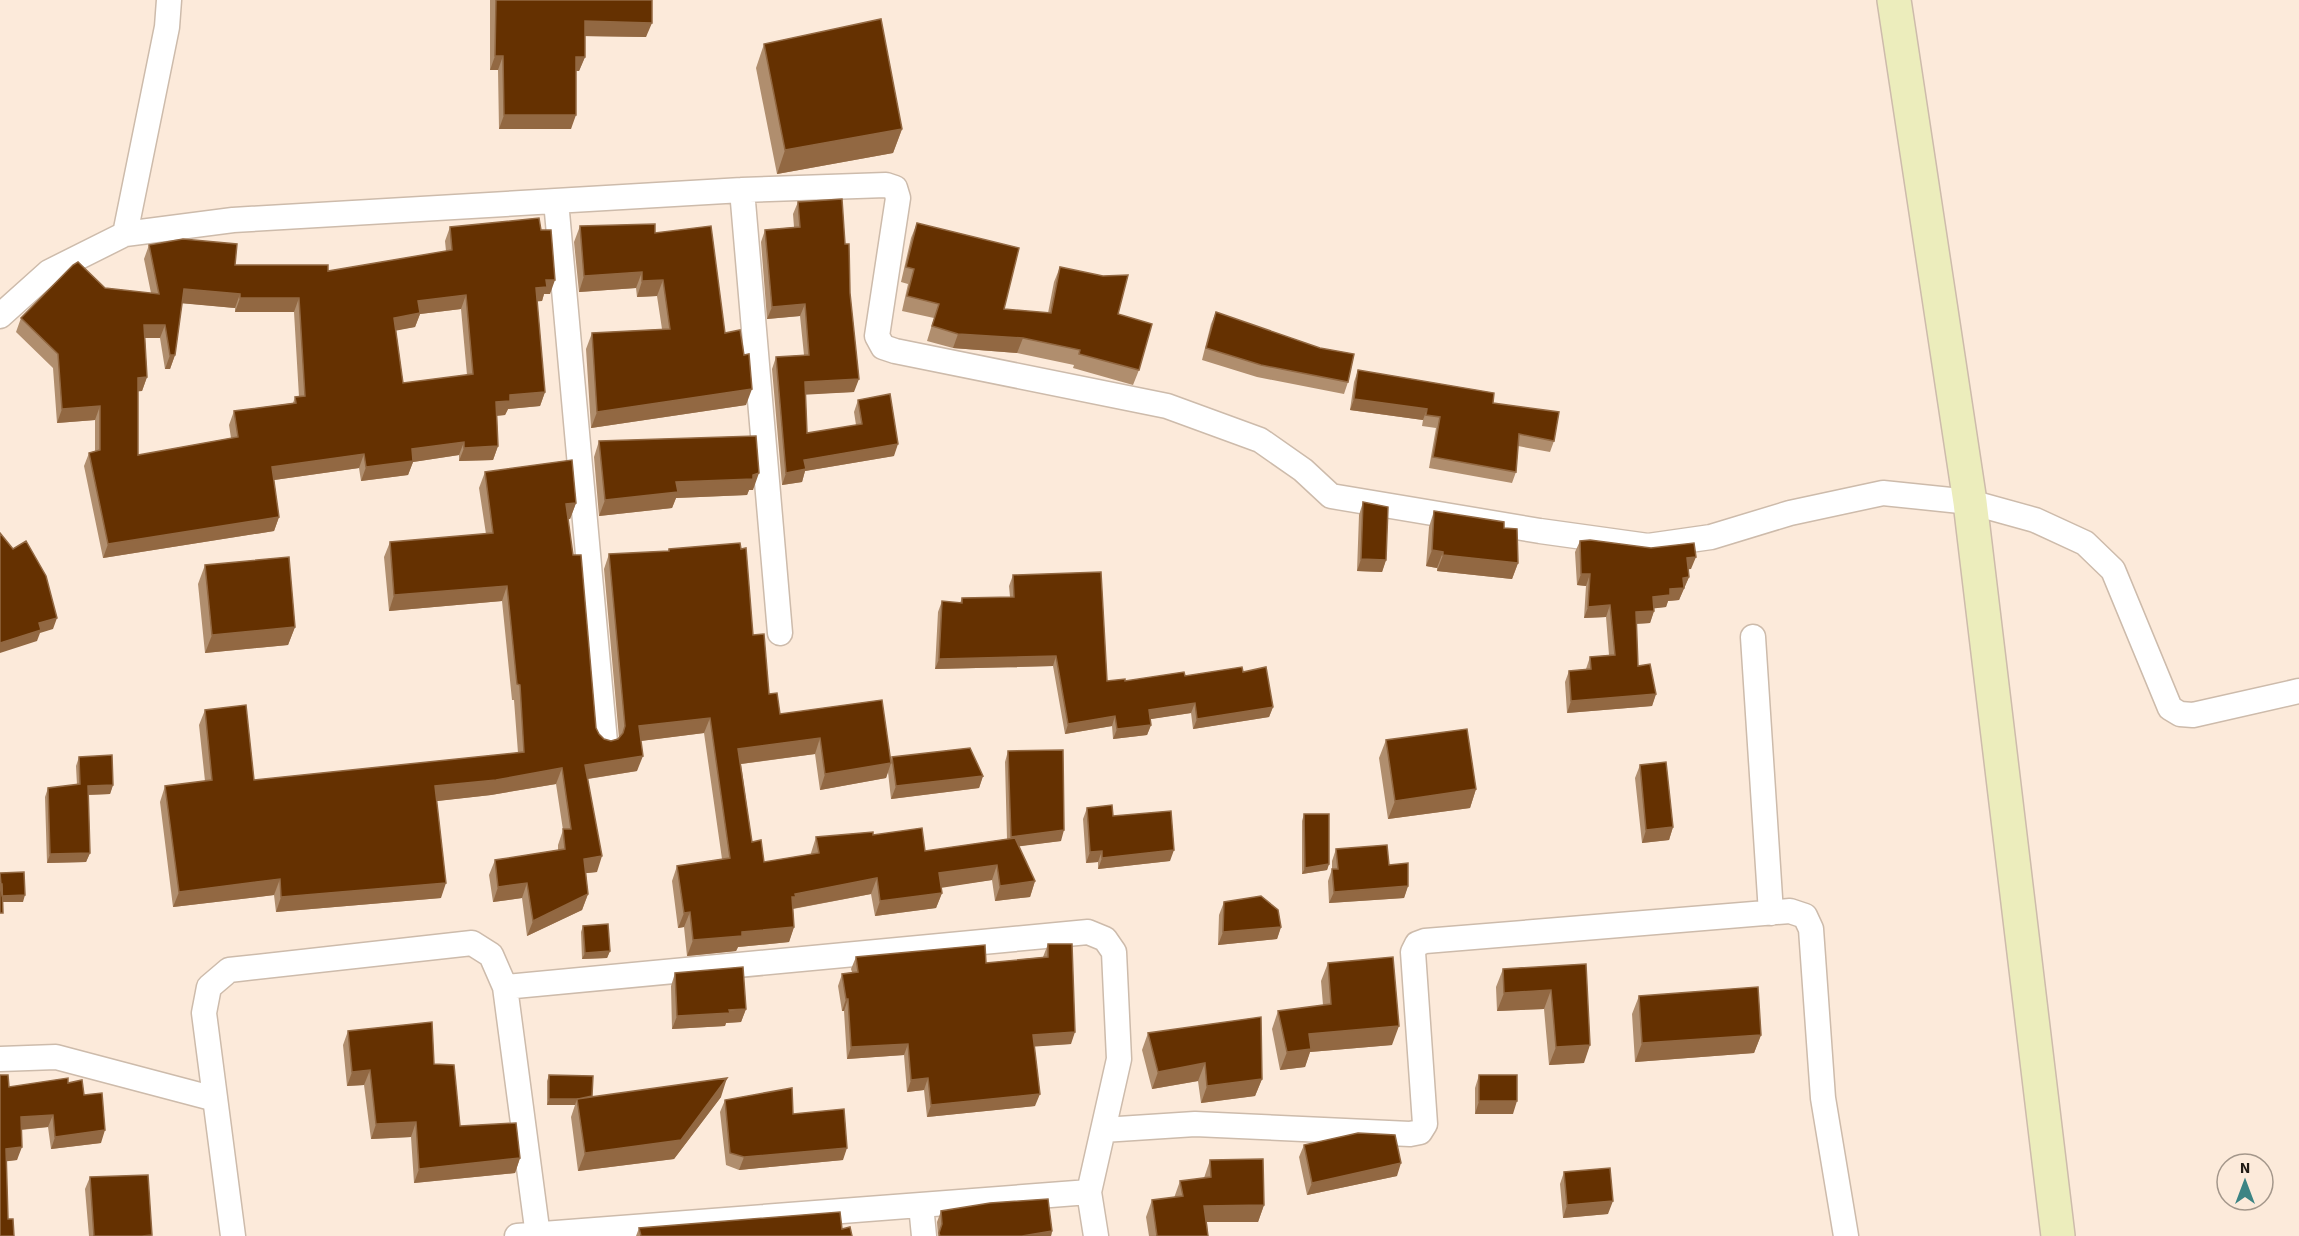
<svg xmlns="http://www.w3.org/2000/svg" width="2299" height="1236" viewBox="0 0 2299 1236" font-family="'Source Sans 3',sans-serif">
  <style>
    .lines { fill: none; stroke-linecap: round; stroke-linejoin: round }
    .street-casing { stroke: #cdbbab; stroke-width: 27 }
    .secondary-casing { stroke: #cdbbab; stroke-width: 36 }
    .street { stroke: #fff; stroke-width: 24 }
    .secondary { stroke: #ecedbc; stroke-width: 33 }
    .wall { fill: #b08e6e; fill-rule: evenodd }
    .shaded-wall { fill: #926842 }
    .building { fill: #653101; stroke: #926842; stroke-width: 1.5; fill-rule: evenodd }
  </style>
  <rect width="100%" height="100%" fill="#fceada"/>
  <g class="lines">
    <defs>
      <path id="street" d="M742 190 780 633
        M556 201 605 742
        M125 234 167 27 169 0
        M0 316 49 272 125 234 233 220 742 190 886 185 895 188 898 198 877 336 883 347 895 351 1167 406 1260 440 1303 470 1331 496 1540 531 1648 546 1711 537 1790 513 1883 493 1970 502 2035 520 2085 543 2113 570 2170 708 2180 714 2193 715 2299 691
        M1753 637 1771 913
        M505 987 1088 932 1105 939 1114 952 1119 1059 1089 1192 1096 1236
        M0 1059 56 1057 215 1099
        M1103 1130 1195 1124 1410 1134 1420 1132 1425 1124 1413 952 1417 944 1425 941 1790 911 1805 916 1811 929 1823 1098 1846 1236
        M921 1205 924 1236
        M233 1236 204 1013 209 987 229 970 472 943 491 955 505 987 538 1236
        M517 1236 1089 1192"/>
      <path id="secondary" d="M1894 0 1970 502 2058 1236"/>
    </defs>
    <use href="#street" class="street-casing"/>
    <use href="#secondary" class="secondary-casing"/>
    <use href="#street" class="street"/>
    <use href="#secondary" class="secondary"/>
  </g>
  <path class="wall" d="M490 0H652L646 37 585 36V57L579 71H576L571 129H499L498 70H490Z
    M764 44 902 129 893 153 777 174 756 68Z
    M798 202 850 293 854 392 805 394 807 433 856 425 854 412 858 400 894 456 805 471 802 482 782 485 772 369 776 357 804 355 800 316 767 319 761 242 765 230 794 227 793 214Z
    M917 223 1004 309 1048 313 1054 282 1060 267 1118 314 1139 370 1133 385 1073 368 1074 365 1017 353 953 348 927 341 934 318 902 311 908 284 901 282 911 238Z
    M580 226 655 233 725 333 746 405 591 428 586 349 592 333 662 329 657 296 637 297 636 288 579 292 574 242Z
    M450 227 541 230 550 294H544L542 301H537L545 392 540 406 508 409 505 415 497 416 498 446 493 460 459 461V455L413 462 408 475 361 481 359 468 274 480 279 517 274 531 103 558 84 466 89 453 95 451V420L57 423 53 368 16 332 21 318 105 288 151 293 144 259 149 245 235 265 328 271 446 251 445 241ZM182 303 235 308V312H294L299 397H295L293 403 234 411 229 425 231 438 138 455V391H142L147 377 145 338H160L165 369H170L175 355ZM461 309 467 375 403 383 396 330 415 327 420 314Z
    M1216 312 1348 382 1344 394 1257 377 1202 360 1211 324Z
    M1358 370 1493 403 1554 441 1550 452 1518 446 1516 472 1512 483 1429 468 1436 428 1422 426 1423 420 1350 410 1354 382Z
    M599 441 753 490H749L747 495 676 498 672 508 599 516 594 457Z
    M485 472 576 503 570 519H568L596 728 599 734 604 739 611 741 619 738 604 569 609 554 668 551 669 549 753 635 769 694 780 714 891 760 892 757 983 776 979 788 891 799 888 772 886 778 820 790 815 754 741 764 752 842 764 862 811 854V853L816 837 873 835 925 851 1007 839 1005 762 1008 751 1061 841 1019 846 1035 881 1030 897 995 901 992 880 941 887 942 893 936 908 875 916 871 894 793 909 794 927 789 942 738 947 736 951 687 956 684 927 678 928 672 881 677 866 722 859 704 733 640 741 637 771 588 779 597 872 586 873 588 894 582 910 527 936 522 898 493 902 489 875 495 860 558 850V845L563 830 556 784 491 795 436 801 441 898 276 912 274 895 173 907 160 802 165 786 205 781 199 725 205 710 254 780 518 753 514 700H512L502 601 389 611 384 557 390 542 486 534 479 488Z
    M1363 502 1386 560 1382 572 1357 571 1359 515Z
    M1434 511 1504 528 1518 563 1512 579 1437 571V568L1426 566 1429 527Z
    M1580 541 1691 569H1688L1689 577 1679 600 1668 601 1666 607 1654 608V611L1650 623 1636 624 1638 666 1656 694 1652 706 1567 713 1565 682 1569 671 1586 669 1590 657 1609 655 1606 617 1584 618 1586 586 1577 585 1575 552Z
    M205 565 295 627 288 645 205 653 198 584Z
    M1013 575 1107 681H1125L1243 672 1273 707 1269 717 1193 729 1191 713 1150 719 1151 725 1147 735 1113 739 1112 726 1065 734 1053 666 935 669 938 612 942 601 960 603 962 598 1010 597 1009 586Z
    M1386 740 1476 789 1470 808 1388 819 1379 758Z
    M79 757 113 785 110 794 88 795 90 853 86 862 47 863 45 797 48 788 77 785 76 766Z
    M1640 765 1673 827 1669 840 1642 843 1635 778Z
    M1087 808 1113 816 1170 861 1098 869V862L1086 863 1083 819Z
    M1304 814 1329 864 1327 870 1302 874V821Z
    M1336 849 1408 886 1404 898 1329 903 1328 881 1332 869V861Z
    M1224 902 1281 927 1277 939 1218 945 1219 915Z
    M583 926 610 951 607 958 582 959 581 932Z
    M1048 944 1071 1044 1035 1046V1106L927 1117 924 1090 907 1092 904 1055 847 1059 844 1011H842L838 986 842 974 852 972 851 969 856 957 986 963 1043 957Z
    M1328 963 1392 1045 1310 1052 1305 1067 1280 1070 1272 1029 1278 1011 1323 1005 1321 981Z
    M1586 964 1584 1063 1549 1065 1544 1009 1497 1011 1496 987 1503 969Z
    M675 973 746 1009 741 1022 726 1023 725 1026 672 1029 671 986Z
    M1639 996 1761 1035 1754 1053 1635 1062 1632 1014Z
    M348 1031 434 1064 460 1126 520 1158 515 1173 414 1183 411 1137 371 1139 364 1085 347 1086 343 1045Z
    M1148 1033 1262 1079 1255 1096 1201 1103 1198 1081 1152 1089 1142 1050Z
    M549 1075 592 1096 721 1097 674 1159 578 1171 571 1117 575 1105H547V1081Z
    M1479 1075 1513 1114H1475V1088Z
    M68 1083 84 1095 101 1143 51 1149 48 1127 21 1130 17 1160 6 1161 8 1219 0 1236 9 1087Z
    M725 1100 793 1114 843 1160 739 1170 726 1165 720 1112Z
    M1304 1145 1397 1176 1307 1195 1299 1157Z
    M1210 1160 1264 1205 1258 1222H1207L1208 1236H1149L1146 1217 1152 1200 1174 1198 1180 1181 1204 1178Z
    M1564 1172 1608 1214 1563 1218 1560 1184Z
    M90 1177 151 1236H89L85 1189Z
    M941 1211 1052 1231 1051 1236H938L937 1222Z
    M639 1228 842 1229 852 1236H636Z"/>
  <path class="shaded-wall" d="M585 21 652 23 646 37 580 36Z
    M495 56H503L498 70H490Z
    M576 57H585L579 71H571Z
    M504 115H576L571 129H499Z
    M902 129 893 153 777 174 785 150Z
    M642 272 636 288 579 292 584 276Z
    M546 280H555L550 294H544L542 301 531 302 536 288Z
    M663 280 657 296 637 297 642 281Z
    M184 289 240 294 235 308 179 303Z
    M466 295 461 309 420 314 415 327 389 332 394 318 418 301Z
    M240 298H299L294 312H235Z
    M805 304 800 316 767 319 772 307Z
    M144 325H165L160 338H139Z
    M958 334 1023 338 1017 353 953 348Z
    M170 355H175L170 369H165Z
    M147 377 142 391 133 392 138 378Z
    M859 379 854 392 800 395 805 382Z
    M752 389 746 405 591 428 597 412Z
    M545 392 540 406 508 409 505 415 491 416 496 402 510 395Z
    M1354 399 1427 409 1423 420 1350 410Z
    M100 406 95 420 57 423 62 409Z
    M464 442 459 455 413 462 408 475 361 481 366 467 412 449Z
    M898 444 894 456 805 471 802 482 782 485 786 473 804 460Z
    M498 446 493 460 459 461 464 448Z
    M364 454 359 468 267 481 272 467Z
    M759 473 753 490H749L747 495 676 498 672 508 599 516 605 500 676 482Z
    M576 503 570 519 561 520 566 504Z
    M279 517 274 531 103 558 108 544Z
    M1432 550 1443 552 1437 568 1426 566Z
    M1443 555 1518 563 1512 579 1437 571Z
    M1696 557 1691 569 1682 570 1687 558Z
    M1361 559 1386 560 1382 572 1357 571Z
    M1581 574H1590L1586 586 1577 585Z
    M1689 577 1679 600 1668 601 1666 607 1649 609 1653 597 1670 589 1683 578Z
    M507 586 502 601 389 611 394 595Z
    M1610 605 1606 617 1584 618 1588 607Z
    M1654 611 1650 623 1632 624 1636 612Z
    M57 618 53 629 40 633 37 641 0 653V643L39 623Z
    M295 627 288 645 205 653 212 635Z
    M1056 656 1053 666 935 669 939 659Z
    M1656 694 1652 706 1567 713 1571 701Z
    M1195 703 1191 713 1145 720 1149 710Z
    M1273 707 1269 717 1193 729 1197 719Z
    M1115 716 1112 726 1065 734 1068 724Z
    M710 718 704 733 633 742 639 726Z
    M1151 725 1147 735 1113 739 1117 729Z
    M820 738 815 754 733 765 738 749Z
    M643 756 637 771 580 780 585 765Z
    M891 763 886 778 820 790 825 774Z
    M562 768 556 784 491 795 429 802 435 786Z
    M983 776 979 788 891 799 896 786Z
    M113 785 110 794 84 795 88 786Z
    M1476 789 1470 808 1388 819 1395 801Z
    M1673 827 1669 840 1642 843 1646 830Z
    M1064 830 1061 841 1007 848 1011 837Z
    M1174 850 1170 861 1098 869 1102 858Z
    M1102 851 1098 862 1086 863 1090 852Z
    M90 853 86 862 47 863 50 854Z
    M602 856 597 872 578 874 584 859Z
    M1329 864 1327 870 1302 874 1305 868Z
    M997 865 992 880 934 889 939 873Z
    M877 878 871 894 791 909 792 897 795 894Z
    M280 879 274 895 173 907 179 892Z
    M1035 881 1030 897 995 901 1000 886Z
    M446 883 441 898 276 912 281 897Z
    M527 883 522 898 493 902 498 887Z
    M1408 886 1404 898 1329 903 1334 892Z
    M942 893 936 908 875 916 880 901Z
    M588 894 582 910 527 936 533 921Z
    M25 895 23 902H0L1 896Z
    M690 912 684 927 678 928 684 913Z
    M794 927 789 942 738 947 736 951 687 956 693 940 742 932Z
    M1281 927 1277 939 1218 945 1223 932Z
    M610 951 607 958 582 959 585 953Z
    M1551 990 1544 1009 1497 1011 1504 993Z
    M846 999H848L844 1011H842Z
    M746 1009 741 1022 726 1023 725 1026 672 1029 677 1016Z
    M1399 1026 1392 1045 1310 1052 1305 1067 1280 1070 1287 1052 1309 1034Z
    M1075 1032 1071 1044 1029 1047 1033 1035Z
    M1761 1035 1754 1053 1635 1062 1642 1043Z
    M908 1044 904 1055 847 1059 851 1047Z
    M1590 1045 1584 1063 1549 1065 1556 1047Z
    M1205 1063 1198 1081 1152 1089 1158 1072Z
    M370 1070 364 1085 347 1086 352 1072Z
    M727 1078 721 1097 674 1159 578 1171 585 1153Z
    M928 1078 924 1090 907 1092 911 1080Z
    M1262 1079 1255 1096 1201 1103 1207 1086Z
    M1040 1094 1035 1106 927 1117 931 1105Z
    M549 1099H577L575 1105H547Z
    M1479 1101H1517L1513 1114H1475Z
    M53 1115 48 1127 16 1130 21 1117Z
    M416 1122 411 1137 371 1139 376 1124Z
    M105 1130 101 1143 51 1149 55 1137Z
    M22 1147 17 1160 1 1162 6 1149Z
    M847 1148 843 1160 739 1170 744 1157Z
    M520 1158 515 1173 414 1183 419 1169Z
    M1401 1163 1397 1176 1307 1195 1312 1183Z
    M1613 1201 1608 1214 1563 1218 1567 1205Z
    M1264 1205 1258 1222H1198L1204 1206Z
    M1052 1231 1051 1236H1022Z"/>
  <path class="building" d="M496 0H652V23L585 21V57H576V115H504L503 56H495Z
    M881 19 902 129 785 150 764 44Z
    M842 199 845 244H849L850 293 859 379 805 382 807 433 862 424 858 400 890 394 898 444 804 460 806 469 786 473 776 357 809 355 805 304 772 307 765 230 800 227 798 202Z
    M539 218 541 230H551L555 280H546L547 287 536 288 545 392 510 395V401L496 402 498 446 464 448V442L412 449 413 461 366 467 364 454 272 467 279 517 108 544 89 453 100 450V406L62 409 58 354 21 318 73 265 78 262 105 288 159 294 149 245 183 239 237 244 235 265H328V271L452 250 450 227ZM184 289 240 294V298H299L305 396 295 397 296 403 234 411 238 437 138 455V378L147 377 144 325H165L170 355H175ZM466 295 473 374 403 383 394 318 420 313 418 301Z
    M917 223 1019 248 1004 309 1051 313 1060 267 1103 276 1128 275 1118 314 1152 324 1139 370 1079 354 1080 350 1023 338 958 334 932 326 939 304 907 296 914 269 906 267Z
    M655 224V233L711 226 725 333 740 330 744 355 749 354 752 389 597 412 592 333 670 329 663 280 642 281V272L584 276 580 226Z
    M1216 312 1320 348 1354 354 1348 382 1261 365 1206 348Z
    M1358 370 1494 393 1493 403 1559 412 1554 441 1519 434 1516 472 1433 457 1440 417 1426 415 1427 409 1354 399Z
    M756 436 759 473 753 475V479L676 482 678 492 605 500 599 441Z
    M572 460 576 503 566 504 573 555H581L596 728 599 734 604 739 611 741 618 739 623 733 625 726 609 554 669 551V549L740 543 741 549 746 548 753 635 764 634 769 694 777 693 780 714 882 700 891 763 825 774 820 738 738 749 752 842 761 840 764 862 819 853 816 837 873 832V835L922 828 925 851 1015 838 1035 881 1000 886 997 865 939 873 942 893 880 901 877 878 795 894 796 897H792L794 927 742 932V936L693 940 690 912 684 913 677 866 730 858 710 718 639 726 643 756 585 765 602 856 584 859 588 894 533 921 527 883 498 887 495 860 565 849 563 829H571L562 768 496 780 435 786 446 883 281 897 280 879 179 892 165 786 212 780 205 710 246 705 254 780 524 752 520 685 517 684 507 586 394 595 390 542 493 533 485 472Z
    M1363 502 1388 507 1386 560 1361 559Z
    M1434 511 1504 522V528L1517 529 1518 563 1443 555V552L1432 550Z
    M0 533 13 549 26 541 46 576 57 618 39 623 41 630 0 643Z
    M1590 540 1651 548 1694 543 1696 557 1687 558 1689 577 1683 578 1684 588 1670 589V595L1653 597 1654 611 1636 612 1638 666 1650 664 1656 694 1571 701 1569 671 1591 669 1590 657 1615 655 1610 605 1588 607 1590 574H1581L1580 541Z
    M289 557 295 627 212 635 205 565Z
    M1101 572 1107 681 1125 679V681L1184 672 1185 676 1242 667 1243 672 1266 667 1273 707 1197 719 1195 703 1149 710 1151 725 1117 729 1115 716 1068 724 1056 656 939 659 942 601 962 603V598L1014 597 1013 575Z
    M1467 729 1476 789 1395 801 1386 740Z
    M970 748 983 776 896 786 892 757Z
    M1063 750 1064 830 1011 837 1008 751Z
    M112 755 113 785 88 786 90 853 50 854 48 788 80 784 79 757Z
    M1666 762 1673 827 1646 830 1640 765Z
    M1112 805 1113 816 1171 811 1174 850 1102 858V851L1090 852 1087 808Z
    M1304 814H1329V864L1305 868Z
    M1387 845 1389 865 1408 863V886L1334 892 1332 869H1338L1336 849Z
    M24 872 25 895 2 896 0 873Z
    M0 884H2L3 913H0Z
    M1261 896 1278 910 1281 927 1223 932 1224 902Z
    M608 924 610 951 585 953 583 926Z
    M1048 944H1072L1075 1032 1033 1035 1040 1094 931 1105 928 1078 911 1080 908 1044 851 1047 848 999H846L842 974 858 972 856 957 985 945 986 963 1048 957Z
    M1393 957 1399 1026 1309 1034 1311 1049 1287 1052 1278 1011 1331 1004 1328 963Z
    M1586 964 1590 1045 1556 1047 1551 990 1504 993 1503 969Z
    M743 967 746 1009 729 1010 730 1013 677 1016 675 973Z
    M1758 987 1761 1035 1642 1043 1639 996Z
    M1261 1017 1262 1079 1207 1086 1205 1063 1158 1072 1148 1033Z
    M432 1022 434 1064 454 1065 460 1126 516 1123 520 1158 419 1169 416 1122 376 1124 370 1070 352 1072 348 1031Z
    M0 1075H8L9 1087 68 1078V1083L82 1080 84 1095 102 1093 105 1130 55 1137 53 1115 21 1117 22 1147 6 1149 8 1219H13L14 1236H0Z
    M549 1075 593 1076 592 1096 578 1099H549Z
    M1479 1075H1517V1101H1479Z
    M727 1078 681 1140 585 1153 577 1099Z
    M792 1088 793 1114 844 1109 847 1148 744 1157 730 1153 725 1100Z
    M1358 1133 1395 1135 1401 1163 1312 1183 1304 1145Z
    M1263 1159 1264 1205 1204 1206 1208 1236H1157L1152 1200 1183 1196 1180 1181 1211 1177 1210 1160Z
    M1610 1168 1613 1201 1567 1205 1564 1172Z
    M148 1175 152 1235 142 1236H94L90 1177Z
    M1048 1199 1052 1231 1022 1236H940L939 1233 942 1224 941 1211 990 1203Z
    M840 1212 842 1229 850 1227 852 1236H641L639 1228Z"/>
  <g transform="translate(2245 1182)"><circle r="28" fill="#fceada" stroke="#a4978b" stroke-width="1.5"/>
  <path d="M0-4.5L10 22L0 15L-10 22Z" fill="#3c8484"/>
  <text y="-9" font-size="16" font-weight="bold" text-anchor="middle" fill="#201a14">N</text>
  </g>
</svg>
